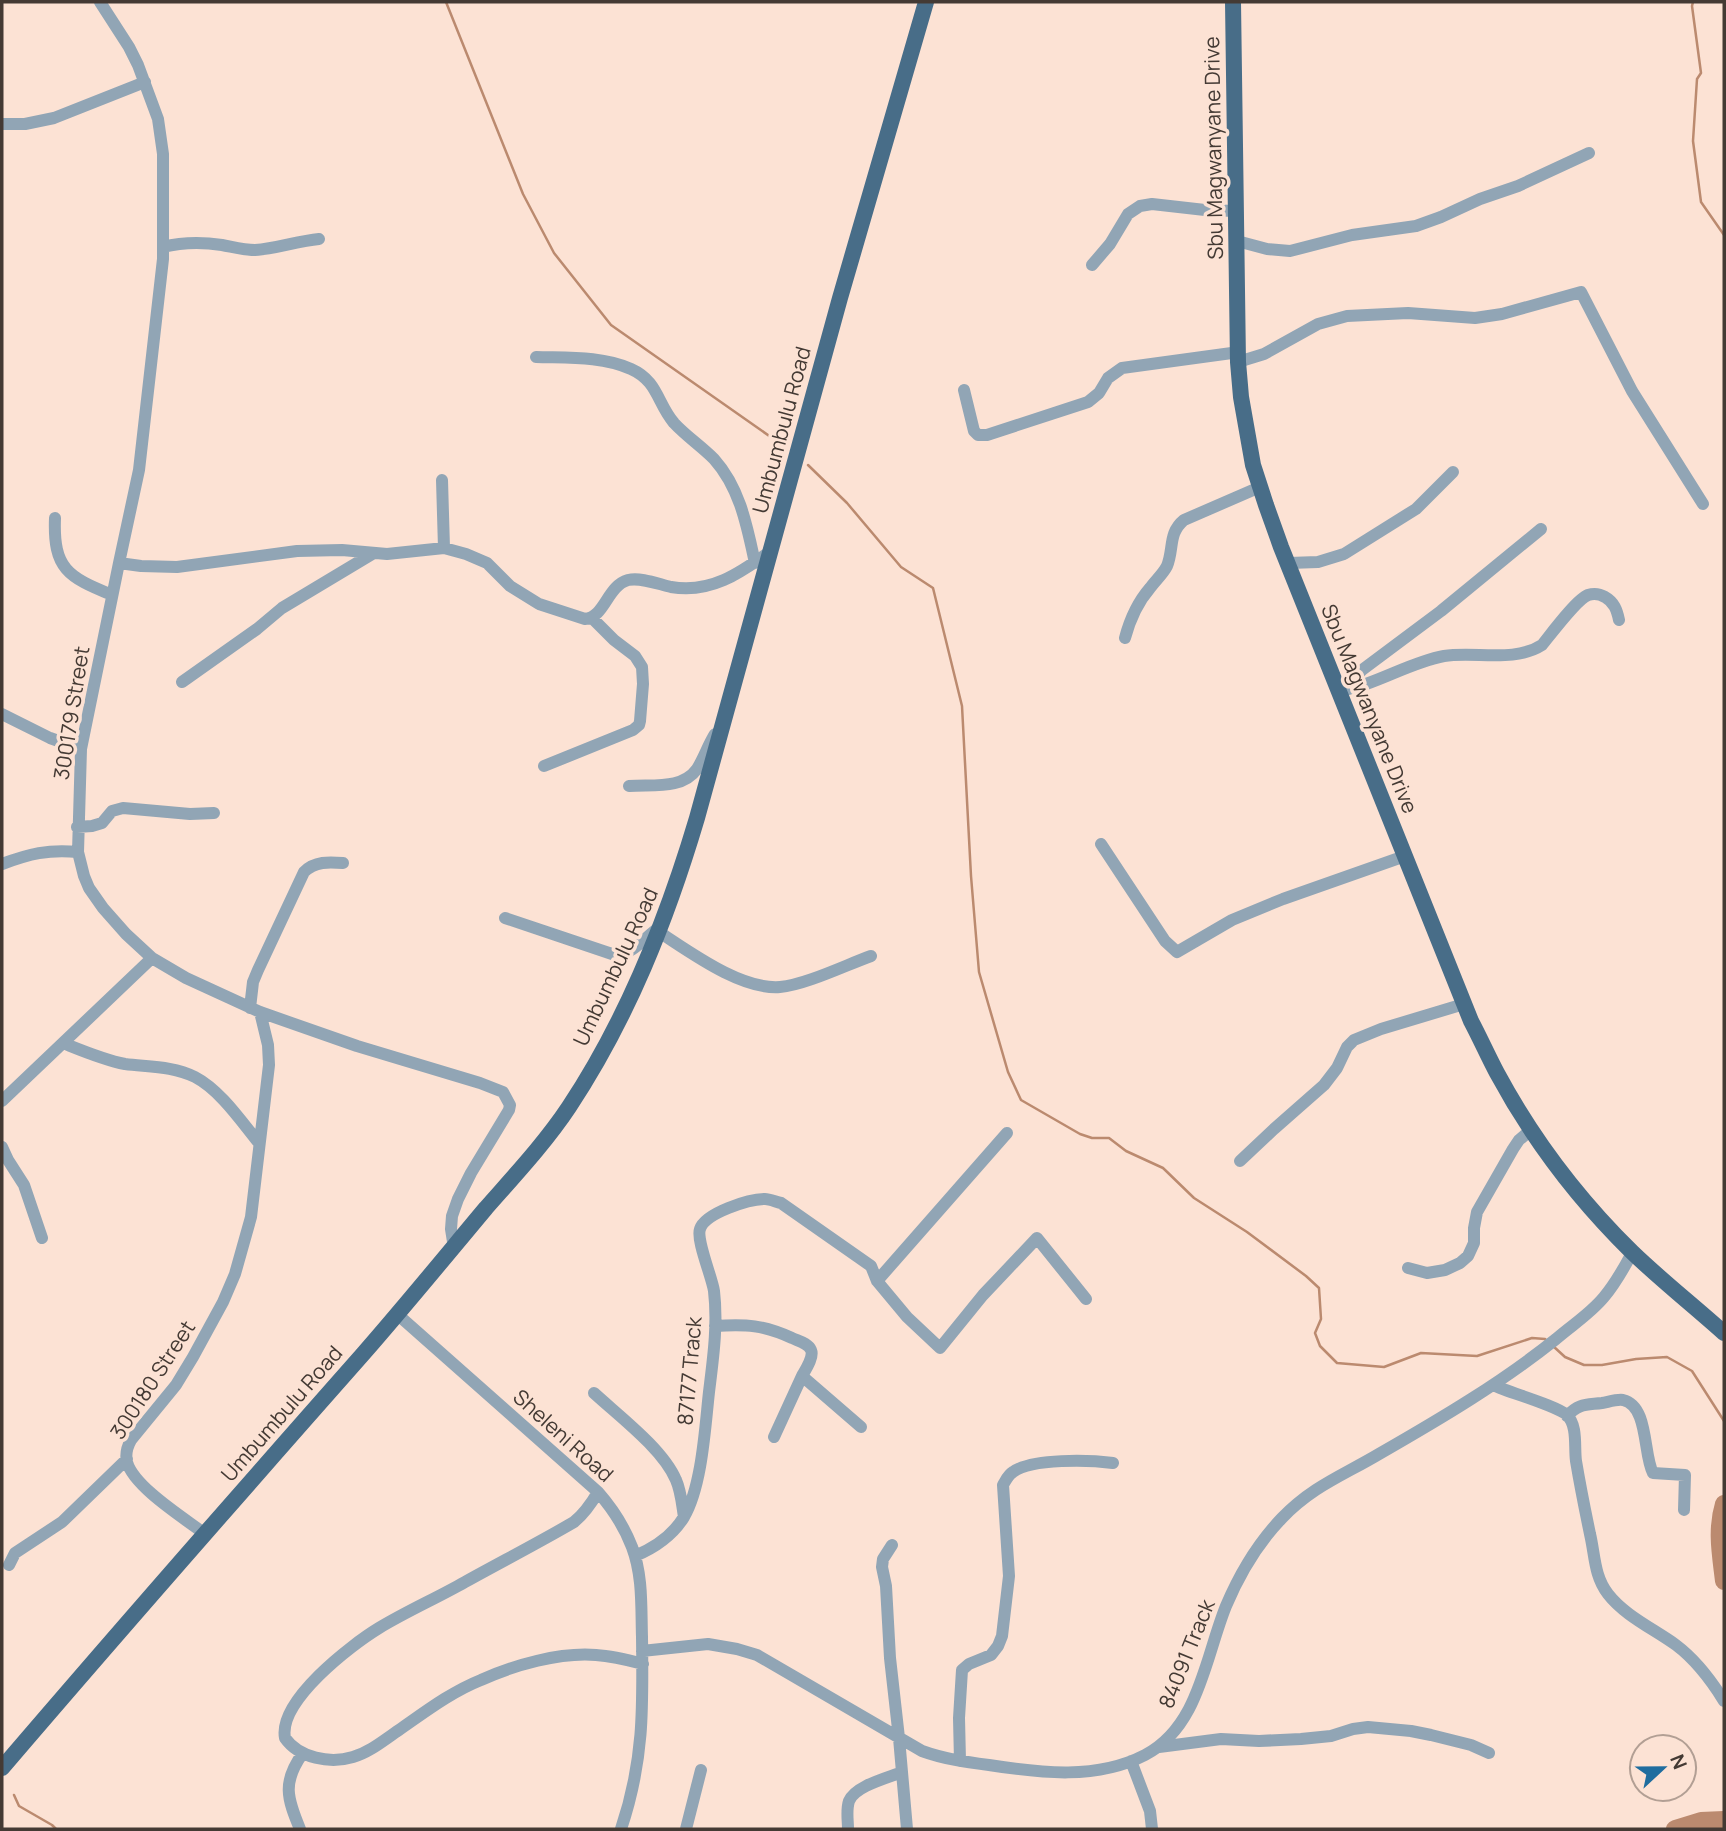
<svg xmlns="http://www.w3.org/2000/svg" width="1726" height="1831" viewBox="0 0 1726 1831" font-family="Manrope,sans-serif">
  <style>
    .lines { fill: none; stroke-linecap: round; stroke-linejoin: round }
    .stream { stroke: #bb8a6f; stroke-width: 2.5 }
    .river { stroke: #bb8a6f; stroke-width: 18 }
    .minor { stroke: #91a5b5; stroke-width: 12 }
    .major { stroke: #486d88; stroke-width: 16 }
    .labels { text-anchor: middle; stroke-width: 7; stroke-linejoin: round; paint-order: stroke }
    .street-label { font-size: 21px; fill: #443a34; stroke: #fce2d4 }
  </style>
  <rect width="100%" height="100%" fill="#fce2d4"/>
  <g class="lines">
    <path class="stream" d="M446 2 523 194 554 253 611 325 775 440
      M1693 2 1692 6 1701 73 1697 79 1693 141 1701 202 1724 235
      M808 465 847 503 901 567 933 588 962 706 971 876 979 972 1008 1072 1021 1100 1080 1134 1092 1138H1109L1126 1151 1163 1168 1194 1198 1247 1232 1306 1276 1319 1288 1321 1319 1315 1333 1320 1346 1337 1363 1384 1367 1421 1353 1477 1356 1532 1338 1545 1339 1548 1342
      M1553 1346 1565 1357 1584 1365H1602L1636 1359 1667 1357 1692 1371 1724 1421
      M14 1795 19 1806 52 1825 56 1829"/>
    <path class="river" d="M1724 1504C1716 1530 1721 1555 1724 1581
      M1675 1829 1701 1821 1724 1820"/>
    <path class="minor" d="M100 2 129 47 138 65 158 119 163 154V259L139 470 119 563 81 749 78 852 84 876 89 888 103 908 126 934 152 958 186 978 260 1012 357 1046 480 1083 503 1092 510 1105 509 1110 471 1173 458 1199 452 1216 451 1229 454 1248
      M2 124H25L54 118 145 82
      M1237 241 1267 249 1290 251 1352 235 1416 226 1441 217 1480 199 1518 186 1589 153
      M163 247C183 242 202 242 222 245 233 247 244 250 255 250 276 249 297 241 319 239
      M1092 265 1110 244 1128 214 1140 206 1152 204 1205 210 1236 211
      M536 357C568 358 602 356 631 369 658 381 657 403 674 423 686 436 701 446 714 459 740 488 747 526 755 563
      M1238 362 1264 354 1318 324 1347 316 1408 313 1475 318 1502 314 1581 292 1632 391 1703 504
      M964 390 974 431 978 435H987L1088 402 1099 393 1108 378 1122 368 1239 352
      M442 480 444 548
      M55 518C53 569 68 577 112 595
      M119 563 141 566 177 567 297 551 342 550 387 554 444 548 466 554 487 563 510 586 539 604 585 619C605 617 607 586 628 580 641 577 658 584 671 587 711 594 740 573 771 551
      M1289 563 1318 562 1344 554 1416 509 1453 472
      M1125 638C1130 619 1137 603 1150 588 1155 581 1163 574 1167 566 1174 549 1168 533 1184 520L1260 487
      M182 682 257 629 282 608 372 554
      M1352 684 1359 686 1366 684C1392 675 1417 661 1444 656 1475 651 1514 663 1542 645 1551 634 1577 599 1588 595 1594 593 1600 594 1605 597 1614 602 1617 610 1619 620
      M1349 689 1354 678 1362 670 1441 611 1541 529
      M2 714 50 738 81 749
      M544 766 633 730 639 725 640 721 643 684 642 667 635 656 614 640 592 618
      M629 786C652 784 682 790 697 769 704 758 708 745 715 734
      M77 827 92 826 102 823 112 811 123 808 190 814 214 813
      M1101 844 1165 941 1177 952 1232 920 1283 899 1405 856
      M2 864C29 854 48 849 78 852
      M505 918 615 955C636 953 643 938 660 927
      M659 932C690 952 741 990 780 987 805 985 846 965 871 956
      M250 1008 253 982 258 970 304 872C315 861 329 862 343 863
      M63 1043C83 1051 104 1060 125 1064 149 1067 173 1066 195 1077 220 1090 241 1121 259 1143
      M2 1101 152 958
      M2 1147 8 1160 24 1185 42 1238
      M1240 1161 1274 1129 1324 1085 1337 1068 1347 1047 1354 1040 1381 1029 1464 1004
      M1408 1268 1427 1273 1445 1270 1460 1263 1468 1256 1474 1243V1228L1477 1212 1513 1149 1519 1140 1531 1130
      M877 1281 1007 1133
      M397 1314 598 1492C612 1508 624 1526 632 1547 643 1576 641 1607 642 1637 643 1708 644 1761 621 1829
      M715 1326C747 1324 763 1325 792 1338 798 1341 808 1343 811 1350 814 1357 806 1369 802 1376L861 1427
      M1493 1385C1510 1393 1555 1405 1567 1415 1578 1426 1574 1447 1576 1461 1580 1485 1585 1510 1590 1534 1595 1555 1594 1576 1608 1594 1625 1616 1654 1629 1676 1645 1696 1660 1711 1680 1724 1701
      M594 1393C619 1416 663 1449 676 1480 681 1491 682 1505 684 1517
      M1567 1416C1579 1403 1586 1405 1602 1403 1608 1402 1617 1399 1623 1400 1649 1406 1643 1455 1653 1473L1685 1475 1684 1510
      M774 1437 802 1376
      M598 1492C591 1504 585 1513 574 1522 538 1543 501 1562 465 1582 437 1598 407 1611 379 1628 351 1645 278 1701 285 1738 299 1758 330 1764 353 1757 370 1752 384 1740 399 1730 425 1712 451 1692 481 1680 514 1665 560 1652 596 1655 612 1656 628 1660 643 1664
      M205 1534C184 1518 134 1487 127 1462 125 1453 127 1447 131 1440L176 1385 193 1357 223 1302 235 1274 251 1217 269 1065 268 1045 260 1012
      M892 1545 883 1559 882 1567 886 1586 890 1658 899 1738 907 1829
      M635 1556C654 1548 673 1535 684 1517 702 1486 705 1428 709 1392 713 1359 718 1325 714 1291 712 1277 696 1240 700 1229 705 1213 749 1199 765 1199 770 1199 776 1202 781 1203L871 1266 877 1281 907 1317 940 1348 983 1295 1037 1238 1086 1299
      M9 1565 15 1553 62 1522 127 1459
      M642 1651 708 1644 737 1649 757 1655 922 1751C944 1759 966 1762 989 1765 1040 1773 1097 1780 1145 1755 1199 1727 1205 1658 1226 1606 1240 1573 1257 1544 1282 1518 1313 1486 1342 1476 1379 1454 1440 1419 1501 1383 1556 1339 1572 1325 1590 1314 1604 1297 1615 1284 1624 1268 1632 1253
      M1159 1747 1221 1739 1259 1741 1301 1739 1331 1736 1353 1729 1368 1727 1411 1731 1431 1735 1471 1745 1489 1753
      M960 1761 959 1718 962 1670 969 1664 991 1655 998 1646 1002 1636 1009 1576 1003 1485C1006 1480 1008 1475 1013 1472 1032 1458 1090 1460 1113 1463
      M1131 1761 1150 1811 1152 1829
      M300 1829C287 1798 282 1782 303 1753
      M686 1829 701 1770
      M848 1829C848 1820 846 1810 849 1801 855 1786 887 1778 902 1772"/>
    <path class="major" d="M1233 2 1238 362 1241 397 1253 465 1266 505 1281 547 1471 1021C1480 1038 1488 1056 1497 1073 1532 1138 1579 1200 1632 1252 1661 1280 1694 1306 1724 1333
      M2 1768C121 1629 242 1491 363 1354 405 1306 445 1257 486 1208 515 1175 545 1143 569 1107 628 1018 667 919 697 818L840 298 926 2"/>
  </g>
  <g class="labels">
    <g class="street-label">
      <text transform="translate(1214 148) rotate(-91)" y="7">Sbu Magwanyane Drive</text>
      <text transform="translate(782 430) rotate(-75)" y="7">Umbumbulu Road</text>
      <text transform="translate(1369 709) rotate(68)" y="7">Sbu Magwanyane Drive</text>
      <text transform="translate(72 713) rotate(-81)" y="7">300179 Street</text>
      <text transform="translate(616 967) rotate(-65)" y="7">Umbumbulu Road</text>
      <text transform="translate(690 1371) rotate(-85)" y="7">87177 Track</text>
      <text transform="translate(153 1380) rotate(-57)" y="7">300180 Street</text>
      <text transform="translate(282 1414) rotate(-49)" y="7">Umbumbulu Road</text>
      <text transform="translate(563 1436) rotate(42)" y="7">Sheleni Road</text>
      <text transform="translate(1187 1654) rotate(-68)" y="7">84091 Track</text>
    </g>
  </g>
  <rect width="1726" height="1831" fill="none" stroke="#443a34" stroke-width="7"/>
  <g transform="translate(1663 1768) rotate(68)"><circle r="33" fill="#fce2d4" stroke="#b29f94" stroke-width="2"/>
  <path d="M0-5L12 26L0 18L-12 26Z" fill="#1f6d9f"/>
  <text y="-10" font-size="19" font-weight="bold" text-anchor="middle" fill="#443a34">N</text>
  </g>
</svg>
